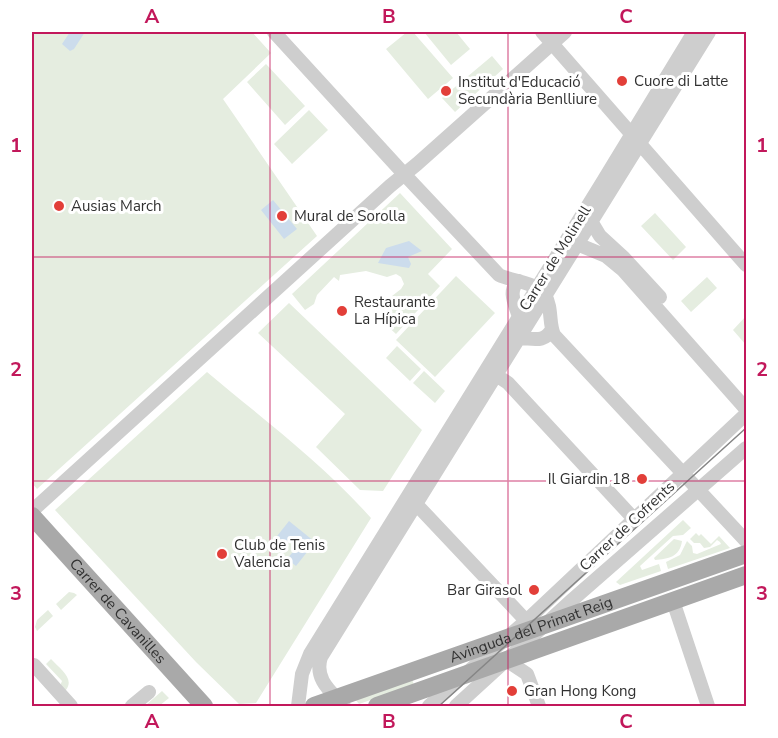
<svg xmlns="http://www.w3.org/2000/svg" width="778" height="738" viewBox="0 0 778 738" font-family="'Nunito Sans',sans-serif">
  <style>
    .green { fill: #e5ede0 }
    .water { fill: #ccdcec }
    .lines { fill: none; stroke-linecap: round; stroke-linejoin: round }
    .minor { stroke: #cecece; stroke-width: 14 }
    .major { stroke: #a9a9a9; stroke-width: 18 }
    .tram { stroke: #868686; stroke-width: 1.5 }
    .grid { fill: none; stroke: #c2185b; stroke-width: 1.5; stroke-opacity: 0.55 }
    .poi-dot { fill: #e23f39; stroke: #fff; stroke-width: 2 }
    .labels { text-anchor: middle; stroke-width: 6; stroke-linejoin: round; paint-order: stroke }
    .poi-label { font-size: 15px; fill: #313131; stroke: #fff; text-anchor: start }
    .street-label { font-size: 15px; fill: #313131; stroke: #fff }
    .neatline { fill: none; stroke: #c2185b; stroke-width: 2 }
    .grid-label { font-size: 20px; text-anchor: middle; font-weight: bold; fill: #c2185b }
  </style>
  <rect width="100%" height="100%" fill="#fff"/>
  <path class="green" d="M32 32H252L271 53 223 99 317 236 37 489 32 483Z
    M407 32H413L453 78 428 99 386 49Z
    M424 32H456L470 49 451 65Z
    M492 56 503 69 455 112 442 98Z
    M266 64 305 106 285 125 247 82Z
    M309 110 328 130 292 164 274 144Z
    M400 193 452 249 428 274 440 286 396 334 384 323 388 317 386 315 391 308 392 296 401 289 404 284 401 277 396 274 387 277 366 271 340 275 339 281 334 277 317 295 314 304 305 310 292 294Z
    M655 213 686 247 673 260 641 226Z
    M456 276 495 313 435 377 396 340Z
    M707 277 717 288 691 312 681 301Z
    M289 303 422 430 383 491 360 490 316 447 345 414 258 333Z
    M746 316V345L733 330Z
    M397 346 421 369 410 381 386 358Z
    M424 371 445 391 435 403 413 383Z
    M207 372C264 420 320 461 371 518L256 703 239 704 196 662 55 510Z
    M683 520 691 528 683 535 673 536 640 566 642 570 659 564 661 571 620 585 616 582Z
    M696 533 699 536 701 534 711 544 719 536 730 548 668 569 666 562 680 555 687 541 692 546 693 553 697 554 721 544 720 542 717 540 710 547 704 548 700 543H694L690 539Z
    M674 539 682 541C680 557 668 559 655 560L654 558Z
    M69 592 74 593 77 595 61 610 56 604Z
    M48 610 53 616 37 631 35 627 37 620Z
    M51 659C60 669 76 679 65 691L60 686 62 681 46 664Z
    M412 679 414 685 359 704 355 699Z
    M162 691 169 698 159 706H148L146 705Z"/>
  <path class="water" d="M70 32H85L74 49 70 51 62 44Z
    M273 200 297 229 284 239 261 210Z
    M409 241 422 251 408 257 411 264 409 268 378 263 386 248Z
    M289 521 315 542 296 566 287 559 297 547 289 539 279 552 270 545Z"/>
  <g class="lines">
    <path class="minor" d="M274 32 404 174 499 275C518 284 544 280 549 306 551 316 550 326 554 335L746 541
      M542 32 746 265
      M591 221 600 236 624 258 660 297
      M577 244 606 256 623 270 746 409
      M519 281C507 290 515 304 519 317
      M518 338C533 338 544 344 552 329
      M496 375 508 383 634 519
      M416 504 532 627
      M32 511 390 186 417 164 565 32
      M673 601 708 706
      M506 660 527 674 539 706
      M34 665 71 706
      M132 706 149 692
      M298 706 302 674 310 654 602 183 694 32
      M344 706C330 691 314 679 321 657L709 32
      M429 706 526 621 746 414
      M456 706 571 601 746 448"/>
    <g class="major">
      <path id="s1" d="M32 516 204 706"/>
      <path id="s2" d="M314 706 746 554"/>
      <path d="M377 706 746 575"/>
    </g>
    <path class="tram" d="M439 706 746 428"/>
  </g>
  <path class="grid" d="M270 32V706M508 32V706M32 257H746M32 481H746"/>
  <g class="poi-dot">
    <circle cx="622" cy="81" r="6"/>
    <circle cx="446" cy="91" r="6"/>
    <circle cx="59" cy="206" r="6"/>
    <circle cx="282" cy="216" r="6"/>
    <circle cx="342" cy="311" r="6"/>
    <circle cx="642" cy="479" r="6"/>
    <circle cx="222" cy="554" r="6"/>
    <circle cx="534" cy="590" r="6"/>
    <circle cx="512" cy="691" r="6"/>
  </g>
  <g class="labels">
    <g class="poi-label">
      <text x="634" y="86">Cuore di Latte</text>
      <text x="458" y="87">Institut d'Educació<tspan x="458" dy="17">Secundària Benlliure</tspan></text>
      <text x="71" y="211">Ausias March</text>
      <text x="294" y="221">Mural de Sorolla</text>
      <text x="354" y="307">Restaurante<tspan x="354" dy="17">La Hípica</tspan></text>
      <text x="630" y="484" text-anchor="end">Il Giardin 18</text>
      <text x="234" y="550">Club de Tenis<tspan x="234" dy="17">Valencia</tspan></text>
      <text x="522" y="595" text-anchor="end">Bar Girasol</text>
      <text x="524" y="696">Gran Hong Kong</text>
    </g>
    <g class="street-label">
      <text transform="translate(555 258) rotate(-58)" y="5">Carrer de Molinell</text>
      <text transform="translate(627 526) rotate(-43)" y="5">Carrer de Cofrents</text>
      <text dy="5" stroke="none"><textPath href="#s1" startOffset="128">Carrer de Cavanilles</textPath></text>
      <text dy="5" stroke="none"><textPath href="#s2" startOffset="230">Avinguda del Primat Reig</textPath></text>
    </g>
  </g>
  <rect width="778" height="738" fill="none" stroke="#ffffff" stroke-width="66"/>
  <rect x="33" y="33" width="712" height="672" class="neatline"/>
  <g class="grid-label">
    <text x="152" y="23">A</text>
    <text x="389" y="23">B</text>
    <text x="626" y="23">C</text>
    <text x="16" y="152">1</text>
    <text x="762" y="152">1</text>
    <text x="16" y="376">2</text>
    <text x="762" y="376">2</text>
    <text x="16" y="600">3</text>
    <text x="762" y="600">3</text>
    <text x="152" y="728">A</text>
    <text x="389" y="728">B</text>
    <text x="626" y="728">C</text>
  </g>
</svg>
